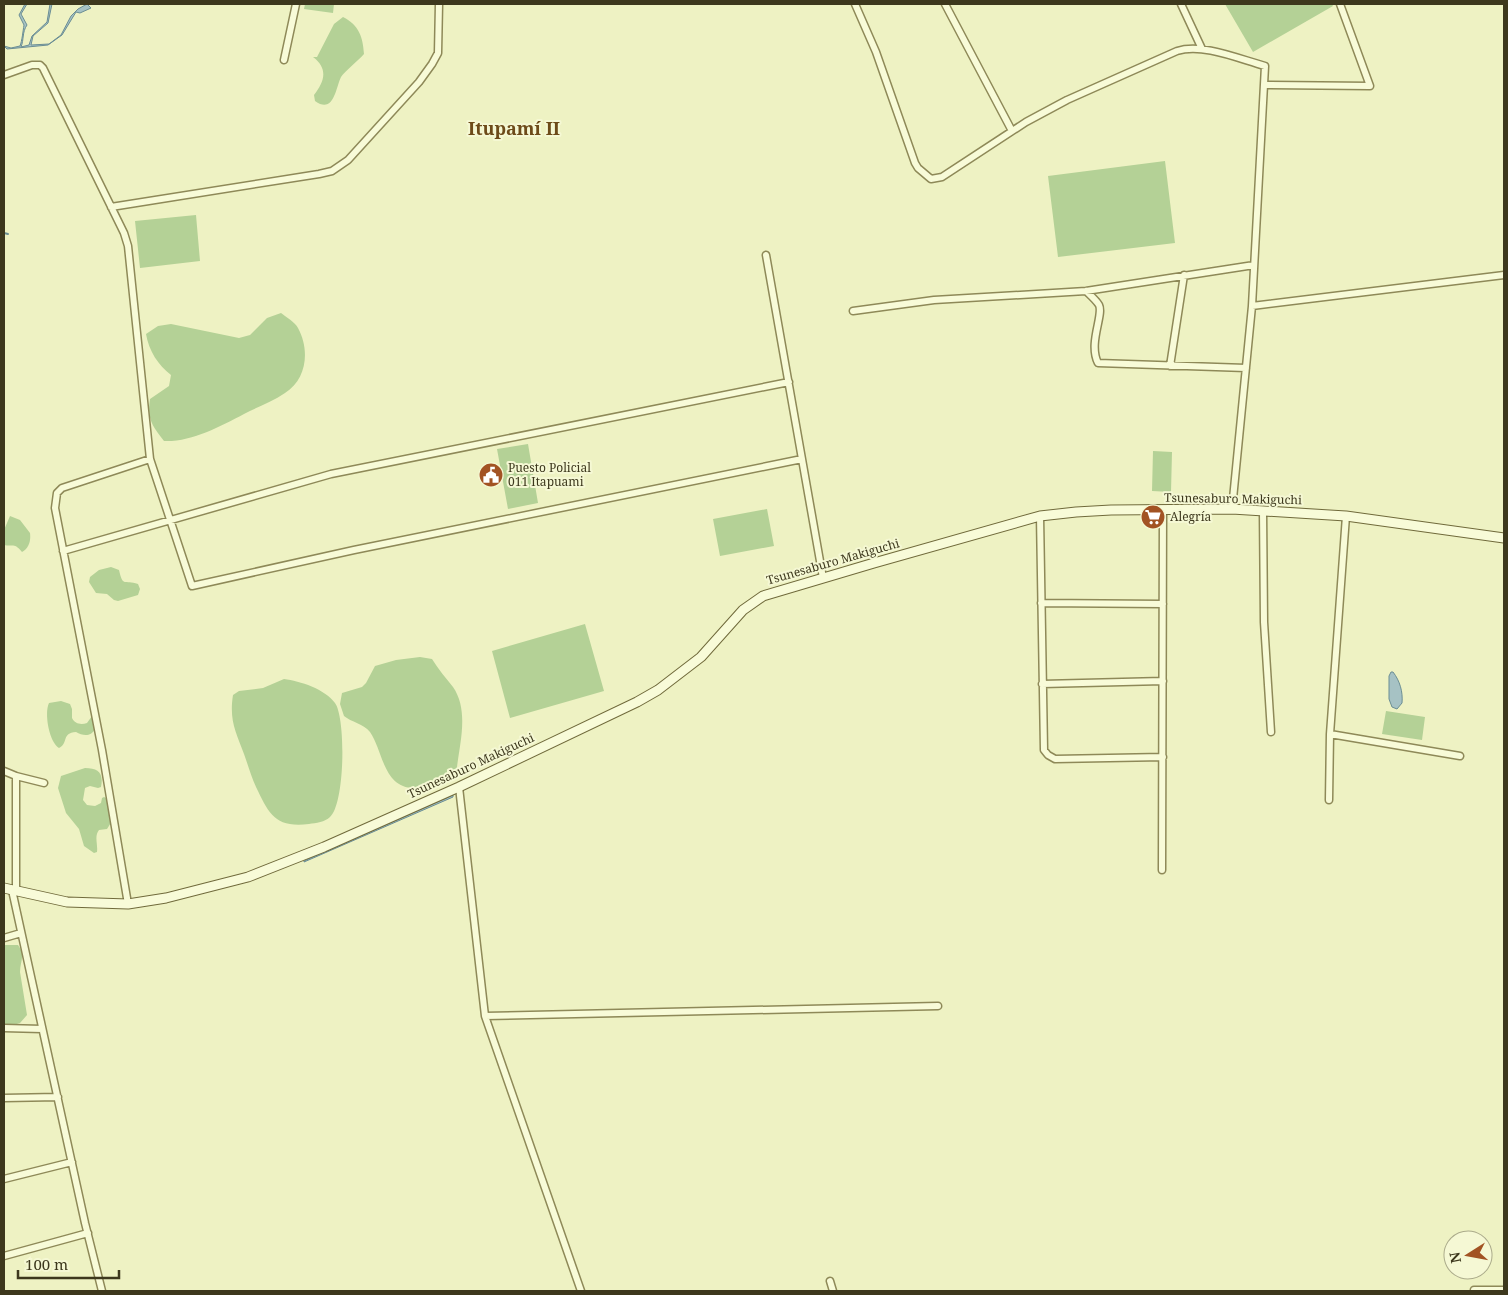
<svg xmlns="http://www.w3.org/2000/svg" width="1508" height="1295" viewBox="0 0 1508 1295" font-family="'Noto Serif',serif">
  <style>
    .green { fill: #b4d196 }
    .water { fill: #a6c2c4; stroke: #6b8e94 }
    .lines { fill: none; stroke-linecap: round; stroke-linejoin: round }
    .stream { stroke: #6b8e94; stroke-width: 2 }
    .street-casing { stroke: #8e8958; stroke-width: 9 }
    .secondary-casing { stroke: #706a3b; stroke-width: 11 }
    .street { stroke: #f8fbd8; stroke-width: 6 }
    .secondary { stroke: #f8fbd8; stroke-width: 9 }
    .labels { text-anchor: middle; stroke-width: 4; stroke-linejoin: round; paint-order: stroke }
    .poi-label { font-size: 12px; fill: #3d381d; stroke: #f5f8d4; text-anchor: start }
    .street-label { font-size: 12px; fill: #3d381d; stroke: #f5f8d4 }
    .district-label { font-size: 18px; font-weight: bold; fill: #6d4b19; stroke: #f5f8d4 }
  </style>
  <rect width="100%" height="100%" fill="#eef2c3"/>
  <path class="green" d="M305 4H334L333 13 304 9Z
    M1225 4H1332L1333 6 1253 52Z
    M343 17C359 25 363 37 364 54 359 60 345 71 341 77 336 87 334 115 315 101L314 95C324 82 329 69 313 57H317L334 24Z
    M1165 161 1175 243 1058 257 1048 176Z
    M196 215 200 261 140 268 135 221Z
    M281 313C286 317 295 322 298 328 310 350 307 379 285 393 272 402 257 407 244 414 219 427 192 442 164 441 152 426 147 419 150 399L169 386 171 375C158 365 149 351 146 334L158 326 171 324 239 338 250 335 267 318Z
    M528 444 538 503 508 509 497 449Z
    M1153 451 1172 452 1171 492 1152 491Z
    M767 509 774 546 720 556 713 519Z
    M10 516 20 520 30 533C31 541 29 548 22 552 14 542 13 547 4 545V530Z
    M111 567 119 570C123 588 124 579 138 584L140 589 138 595 118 601 114 600 107 594 96 593 89 582 90 577 99 570Z
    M585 624 604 691 510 718 492 651Z
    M420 657 432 659C438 669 446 678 453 687 469 710 460 742 457 767 453 777 440 784 430 787 424 789 418 789 411 788 383 785 383 751 370 732 364 724 351 722 344 716L340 704 342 693 362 687 366 683 375 666 396 660Z
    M284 679C300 681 325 689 335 703 346 718 345 804 330 817 325 822 316 823 309 824 275 828 269 814 256 787 251 776 248 765 244 754 236 732 229 721 233 695L239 691 263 688Z
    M61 701 70 704 72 709V718C75 724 81 725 87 723L92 716 95 729C91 737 83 736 76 732 61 733 69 743 59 748 49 742 44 713 49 703Z
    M1386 711 1425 717 1422 740 1382 734Z
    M85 768C98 768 104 773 101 787L98 788 90 786 85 788 83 800 87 805 95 806 101 803 102 798 104 797 110 800 114 818 107 829 99 830C94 836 98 844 97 852L94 853 84 846 79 829 66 813 58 788 61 776Z
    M4 945H18C26 955 20 961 20 972L27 1015 20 1023 4 1028Z"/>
  <path class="water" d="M25 4H27L21 14 27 25C22 32 24 40 21 47L29 45 32 36 47 22 50 4H52L48 23 33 36 31 45 49 44 61 35 71 16 78 9 87 4 91 8 80 13 76 12 62 35 48 45 7 49 4 46 11 48 20 46C22 41 23 31 24 25L19 15Z
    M1391 672H1393C1400 681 1403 692 1402 703L1397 709 1392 707 1389 699V676Z
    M453 795V797L304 862V861Z"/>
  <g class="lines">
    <path class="stream" d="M4 233 8 234"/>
    <defs>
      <path id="street" d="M855 4 876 52 915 163 918 168 931 179 942 177 1026 122 1067 100 1177 51C1203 43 1239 59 1265 66L1252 306 1232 509
        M945 4 1012 131
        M1181 4 1202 49
        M284 60 296 4
        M4 75 32 65H40L43 68 124 233 128 246 150 459 192 586 354 550 802 459
        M1264 85 1370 86 1340 4
        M111 207 319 174 332 171 348 160 419 82 432 64 438 53 439 4
        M766 255 823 578
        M1086 291C1090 295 1096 300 1099 305 1104 315 1088 343 1098 363L1246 368
        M1252 306 1504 275
        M853 311 934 300 1086 291 1254 265
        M1170 366 1184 275
        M1263 511 1264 622 1271 732
        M1040 516 1044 750 1048 755 1055 759 1163 757
        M1346 516 1330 734 1460 756
        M63 551 331 474 789 382
        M1041 603 1163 604
        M1042 684 1163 681
        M4 771 16 776 44 783
        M16 776V891
        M459 787 485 1016 581 1291
        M1329 800 1330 734
        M1162 870 1163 510
        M12 890 85 1223 102 1291
        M128 904 102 750 55 508 57 493 62 488 150 459
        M4 938 21 933
        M485 1016 938 1006
        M4 1028 42 1029
        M4 1098 58 1097
        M4 1179 72 1162
        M4 1256 88 1233
        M830 1281 833 1291
        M1474 1290H1504"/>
      <path id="secondary" d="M4 888 67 902 128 904 166 898 248 877 324 847 459 787 637 702 658 690 701 657 743 610 763 596 874 563 1040 516 1076 512 1111 510 1232 509 1346 516 1504 538"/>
    </defs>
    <use href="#street" class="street-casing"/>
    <use href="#secondary" class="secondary-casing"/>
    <use href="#street" class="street"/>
    <use href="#secondary" class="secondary"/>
  </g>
  <defs>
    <symbol id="civic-disc" viewBox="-11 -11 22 22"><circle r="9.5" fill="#a25323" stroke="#f5f8d4"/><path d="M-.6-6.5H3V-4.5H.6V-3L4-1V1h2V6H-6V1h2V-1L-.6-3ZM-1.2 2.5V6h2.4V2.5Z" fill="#fff"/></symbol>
    <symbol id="supermarket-disc" viewBox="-11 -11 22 22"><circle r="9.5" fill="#a25323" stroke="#f5f8d4"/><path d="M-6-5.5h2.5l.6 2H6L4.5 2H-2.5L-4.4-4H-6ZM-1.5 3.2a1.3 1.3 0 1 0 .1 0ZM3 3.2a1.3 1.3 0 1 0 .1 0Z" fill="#fff"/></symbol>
  </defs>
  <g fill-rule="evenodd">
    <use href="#civic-disc" x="477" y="461" width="28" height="28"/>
    <use href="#supermarket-disc" x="1139" y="503" width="28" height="28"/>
  </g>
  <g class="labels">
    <g class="poi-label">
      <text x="508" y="472">Puesto Policial<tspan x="508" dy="14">011 Itapuami</tspan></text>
      <text x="1170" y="521">Alegría</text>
    </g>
    <g class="street-label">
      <text transform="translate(1233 499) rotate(1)" y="4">Tsunesaburo Makiguchi</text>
      <text transform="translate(833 562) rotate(-16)" y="4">Tsunesaburo Makiguchi</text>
      <text transform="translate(471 766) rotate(-25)" y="4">Tsunesaburo Makiguchi</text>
    </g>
    <g class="district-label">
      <text x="514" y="135">Itupamí II</text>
    </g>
  </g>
  <rect width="1508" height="1295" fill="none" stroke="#3d381d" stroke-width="10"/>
  <g transform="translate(1468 1255) rotate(259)"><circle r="24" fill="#f5f8d4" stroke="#abab8b"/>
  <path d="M0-4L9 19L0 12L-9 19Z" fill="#a25323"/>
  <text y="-8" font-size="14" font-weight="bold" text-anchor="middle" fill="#3d381d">N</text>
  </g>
  <path d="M18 1270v8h101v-8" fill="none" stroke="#3d381d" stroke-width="2.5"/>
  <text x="25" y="1270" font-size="15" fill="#3d381d" stroke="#f5f8d4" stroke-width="4" paint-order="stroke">100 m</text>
</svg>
